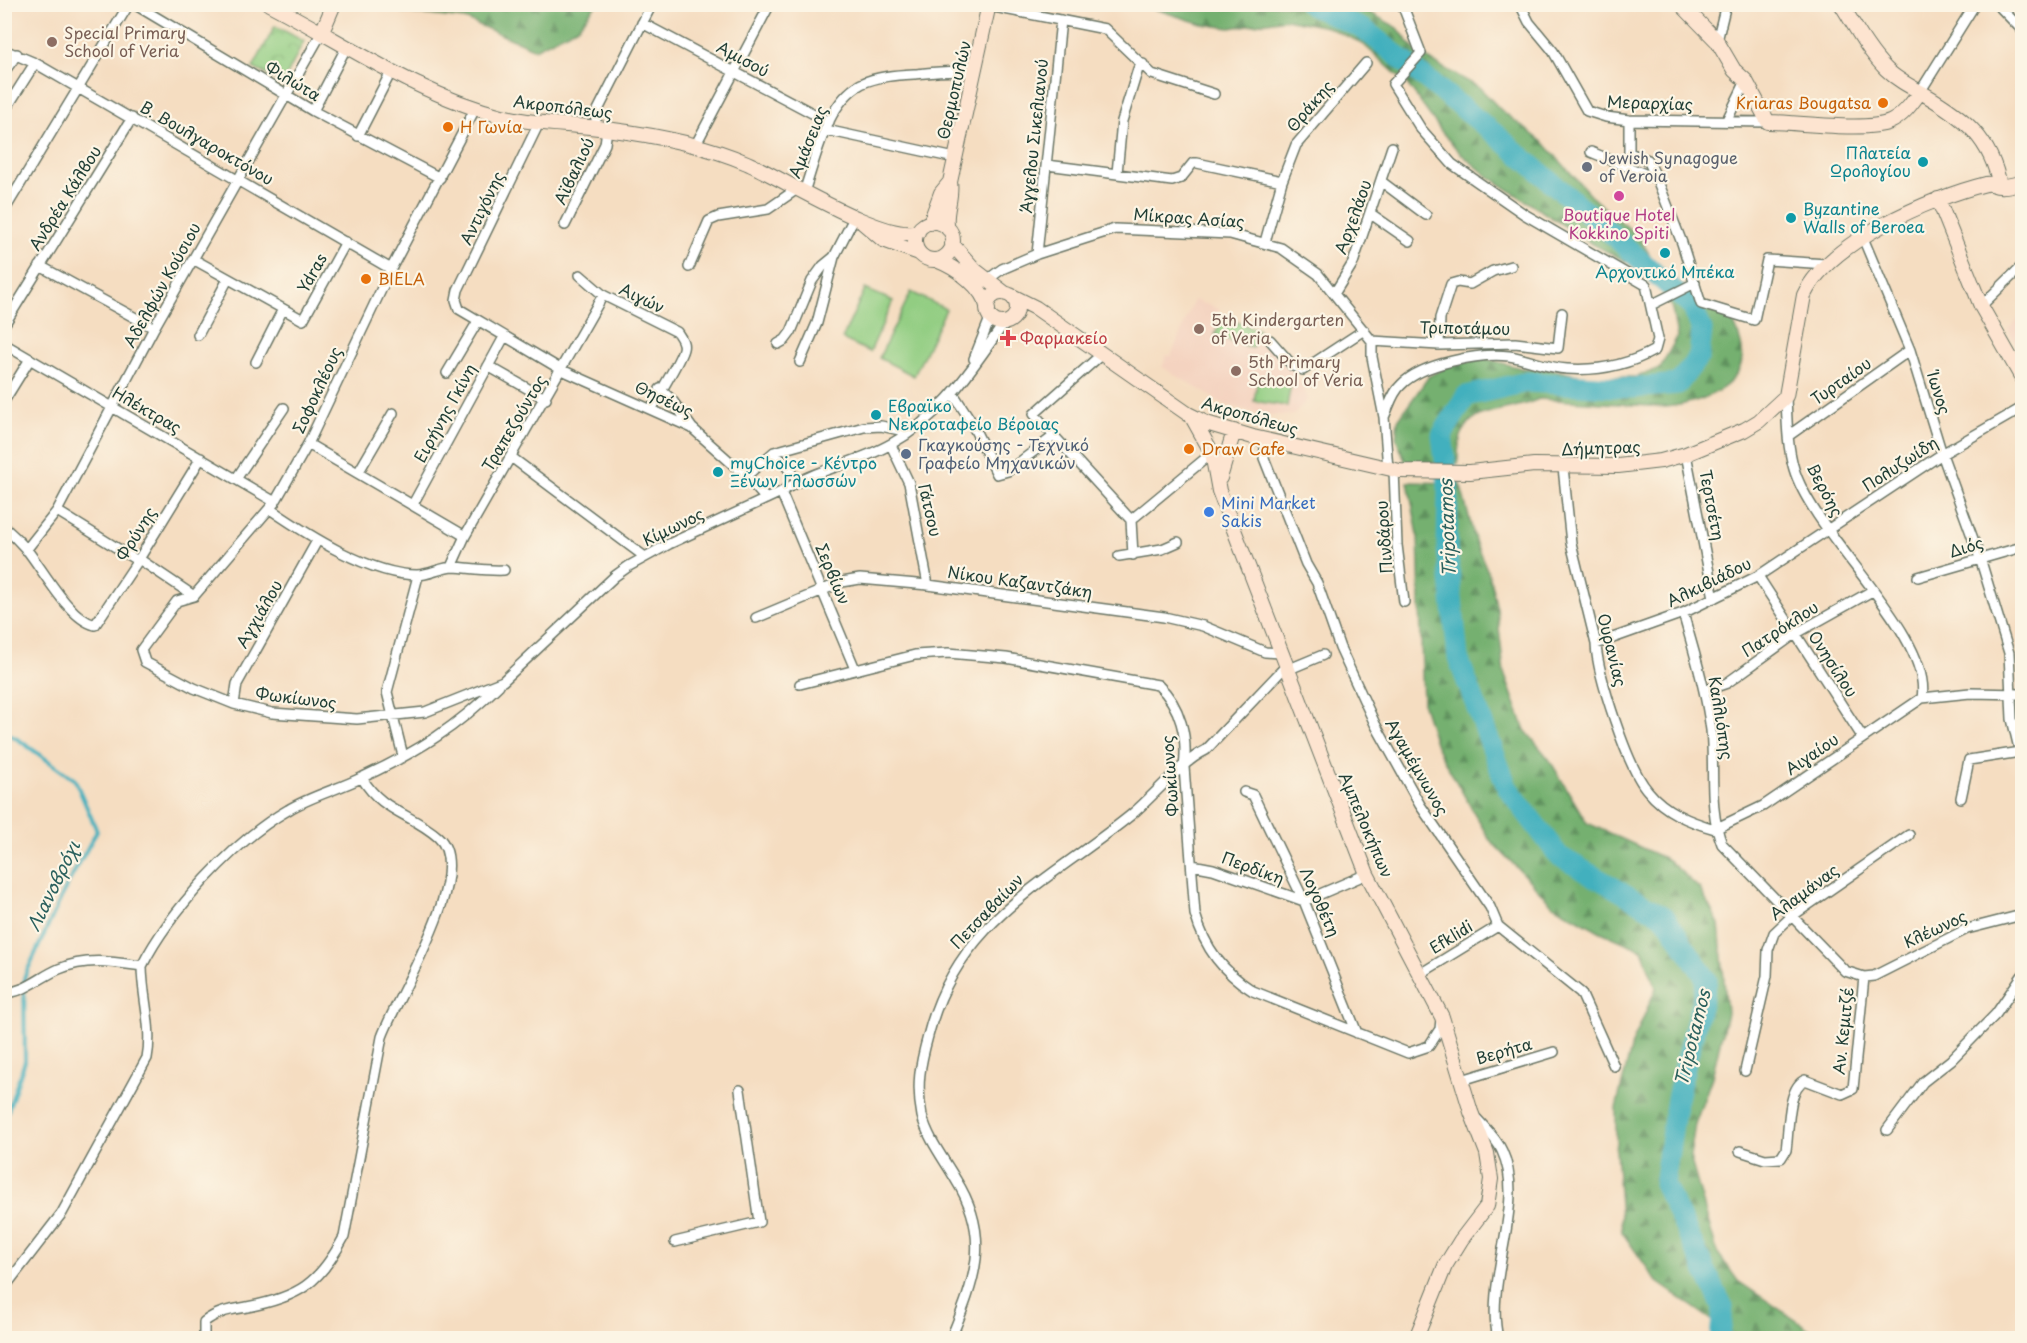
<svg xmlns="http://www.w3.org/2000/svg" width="2027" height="1343" viewBox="0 0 2027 1343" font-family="'Playpen Sans',sans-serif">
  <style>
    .built { fill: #f4d3c0 }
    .forest { fill: url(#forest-firs); stroke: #4a7652; stroke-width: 1.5 }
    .park { fill: url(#park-crowns); stroke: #58855b; stroke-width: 1.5 }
    .pitch { fill: #92cd82; stroke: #58855b; stroke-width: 1.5 }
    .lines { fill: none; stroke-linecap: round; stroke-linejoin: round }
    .stream { stroke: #42b0be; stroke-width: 4 }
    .river { stroke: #42b0be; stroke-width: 21 }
    .street-casing { stroke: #6a7565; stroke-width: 12 }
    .secondary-casing { stroke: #6a7565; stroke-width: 16 }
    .street { stroke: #fff; stroke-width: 9 }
    .secondary { stroke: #fde4d0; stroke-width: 14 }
    .education-dot { fill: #8d6e63; stroke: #fcf5e5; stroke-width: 2 }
    .food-dot { fill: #e8710a; stroke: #fcf5e5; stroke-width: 2 }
    .culture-dot { fill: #0f9aa8; stroke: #fcf5e5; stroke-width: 2 }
    .worship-dot { fill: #6b7280; stroke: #fcf5e5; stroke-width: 2 }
    .hotel-dot { fill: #d1479c; stroke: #fcf5e5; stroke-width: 2 }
    .health-dot { fill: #e0444e; stroke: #fcf5e5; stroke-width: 2 }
    .service-dot { fill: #5c6f8a; stroke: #fcf5e5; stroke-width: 2 }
    .shop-dot { fill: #3f7fe0; stroke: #fcf5e5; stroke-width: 2 }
    .labels { text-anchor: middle; stroke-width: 4.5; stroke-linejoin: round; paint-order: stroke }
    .education-label { font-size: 16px; fill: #785e54; stroke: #fcf5e5; text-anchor: start }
    .street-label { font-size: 16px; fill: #1f3d34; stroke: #fcf5e5 }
    .food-label { font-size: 16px; fill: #c56008; stroke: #fcf5e5; text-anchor: start }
    .culture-label { font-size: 16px; fill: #0d838f; stroke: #fcf5e5; text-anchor: start }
    .worship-label { font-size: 16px; fill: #5b616d; stroke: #fcf5e5; text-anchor: start }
    .hotel-label { font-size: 16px; fill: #b23c85; stroke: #fcf5e5 }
    .health-label { font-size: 16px; fill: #be3a42; stroke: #fcf5e5; text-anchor: start }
    .service-label { font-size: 16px; fill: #4e5e75; stroke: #fcf5e5; text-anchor: start }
    .shop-label { font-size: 16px; fill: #366cbe; stroke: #fcf5e5; text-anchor: start }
    .water-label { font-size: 18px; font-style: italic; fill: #2a605d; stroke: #fcf5e5 }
  </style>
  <defs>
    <pattern id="forest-firs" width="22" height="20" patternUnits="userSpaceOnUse" patternTransform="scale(1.5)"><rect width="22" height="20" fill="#75b070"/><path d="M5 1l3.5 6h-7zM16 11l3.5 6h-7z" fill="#5f905d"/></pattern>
    <pattern id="park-crowns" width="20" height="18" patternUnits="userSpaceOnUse" patternTransform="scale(1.5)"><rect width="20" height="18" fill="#92cd82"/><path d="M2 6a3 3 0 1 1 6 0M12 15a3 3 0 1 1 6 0" fill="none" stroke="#77a86b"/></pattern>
  </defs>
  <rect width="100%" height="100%" fill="#fcf5e5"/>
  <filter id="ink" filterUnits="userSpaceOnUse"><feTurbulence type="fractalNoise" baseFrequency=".0167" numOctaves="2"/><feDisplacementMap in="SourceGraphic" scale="12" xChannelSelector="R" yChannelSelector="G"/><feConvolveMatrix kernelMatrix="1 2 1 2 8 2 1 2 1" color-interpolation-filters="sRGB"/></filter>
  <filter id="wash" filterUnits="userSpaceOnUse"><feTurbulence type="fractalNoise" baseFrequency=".008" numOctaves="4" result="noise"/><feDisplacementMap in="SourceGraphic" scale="24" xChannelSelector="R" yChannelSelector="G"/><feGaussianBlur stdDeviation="1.35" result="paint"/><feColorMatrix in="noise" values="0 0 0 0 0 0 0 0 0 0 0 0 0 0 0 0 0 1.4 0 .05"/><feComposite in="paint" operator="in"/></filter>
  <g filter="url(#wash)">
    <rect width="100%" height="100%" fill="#f5ddc1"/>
    <path class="built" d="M1194 300 1219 309 1218 313 1259 329 1270 347 1298 377 1308 399 1294 415H1265L1225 405 1162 367 1167 355 1171 356Z
      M2022 315V355L2008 329Z"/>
    <path class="forest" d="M392 5 596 4V5L578 27 535 49 465 19 401 12Z
      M1142 5H1356L1398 28 1413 48 1424 57 1480 88 1501 110 1544 143 1595 200 1638 236 1654 262 1682 288 1666 296 1649 278 1627 262 1589 242 1489 177 1461 154 1441 131 1408 85 1362 43 1327 27 1286 19 1230 28 1202 24Z
      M1684 290C1690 295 1696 301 1702 305 1710 309 1722 309 1728 315 1734 322 1738 332 1740 340 1754 385 1701 403 1666 407L1539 399C1498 418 1456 400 1458 463H1406L1396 438 1398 420 1429 376 1450 365 1483 358 1521 368 1551 369 1586 377H1636L1660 368 1677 337 1672 309 1667 298Z
      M1408 482 1460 483 1476 544 1489 574 1497 609 1504 673 1525 730 1549 759 1587 823 1668 860 1700 889 1719 924 1727 1013 1712 1077 1695 1124 1690 1157 1717 1252 1738 1281 1822 1338H1738L1657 1282 1622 1232 1616 1151V1108L1632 1044 1656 988 1642 950 1601 932 1553 905 1489 839 1436 746 1423 705 1418 535Z"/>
    <path class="park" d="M275 26 304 41 283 83 253 68Z"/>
    <path class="pitch" d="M865 289 893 301 870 352 842 339Z
      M911 292 946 309 914 376 879 358Z
      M1222 317 1259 330 1252 348 1215 335Z
      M1258 377 1291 383 1287 406 1254 401Z"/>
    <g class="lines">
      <path class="stream" d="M4 732 19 740 75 780 97 831 67 885 24 978 25 1061 4 1122"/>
      <path class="river" d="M1309 4 1365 30 1494 133 1604 227 1693 308 1702 330 1699 356 1678 384 1632 388 1527 382 1466 396 1442 435 1448 484 1447 548 1458 658 1507 787 1559 856 1665 917 1707 980 1677 1098 1664 1184 1723 1307 1720 1338"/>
    </g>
  </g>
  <g filter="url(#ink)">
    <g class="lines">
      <defs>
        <path id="street" d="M134 4 313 111 440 178
          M919 4 989 6 1105 29 1152 74 1214 94
          M1520 4 1529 22 1553 51 1587 111 1606 117 1629 120 1768 122
          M1997 4 2022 30
          M642 23 829 122
          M1717 41 1726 4
          M4 50 35 63 391 269
          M4 72 17 54
          M1920 92 1975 4
          M475 109 391 269 308 444 275 502 194 596 177 601 141 650 145 662 194 688 234 704 272 713 357 719 425 712 503 681 615 576 629 566 669 544 781 492C815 469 856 464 891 444 941 417 968 374 1000 329L1010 321
          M313 111 347 46
          M4 112 35 63
          M1629 120V153L1648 160 1657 179
          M1727 120 1746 81
          M540 121 458 290 456 300 459 309 562 370 692 428 746 476 766 499
          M595 127 597 112 652 4
          M826 130 955 158
          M358 136 391 72
          M695 146 770 4
          M1591 152 1657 179 1682 243 1701 304 1754 320 1767 260 1826 264
          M1047 165 1172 181 1181 178 1193 163H1197L1282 181
          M1117 173 1122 121 1138 69 1143 64
          M1382 182 1426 215
          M804 192C816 158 826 103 861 84 877 76 897 75 915 74 935 72 954 70 974 72
          M4 211 129 4
          M1371 214 1410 241
          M565 225 605 144 607 129
          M1863 238 1910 350 1942 454 1980 558 2009 653 2012 719 2022 761
          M1265 242 1282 181 1296 145 1366 63
          M1037 254 1061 20
          M193 259 303 320 346 242
          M40 266 154 328
          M689 267 709 221 718 217 768 209 797 189
          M580 275 603 295 677 332C680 337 685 342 683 349 680 362 659 392 652 409
          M987 280 1002 269 1037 254 1115 229 1230 234 1281 248 1318 274 1372 341V357L1384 417 1388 469
          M1334 294 1353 263 1392 147
          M1651 305 1695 283
          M1981 306 2022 266
          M4 325 132 118
          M198 335 228 279
          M1270 340 1293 366 1303 370 1364 330
          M1372 341 1439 345 1515 343 1558 348 1562 313
          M4 344 275 502
          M778 344 785 340 791 332 812 281 823 266 834 257 854 218
          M1439 345 1440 318 1451 284 1458 282 1470 284 1493 271 1511 266
          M1102 354 1034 414 1131 520 1133 555
          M974 359 989 321V314
          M256 362 283 309
          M800 362 817 323 834 257
          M488 366 546 399
          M447 373 478 321
          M660 389 672 400 692 428
          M954 395 969 418 997 474 1008 471 1054 436
          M1786 396C1787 420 1787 446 1794 469 1814 536 1933 635 1922 698
          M4 401 30 359
          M1384 417C1389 407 1392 393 1401 385 1422 363 1480 353 1509 356 1528 359 1547 368 1567 369 1597 371 1628 365 1655 350L1658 339 1646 285 1524 214 1452 164 1421 129 1393 84 1421 53 1402 4
          M1788 436 1910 350
          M1266 440 1264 458 1306 564 1317 583 1340 648 1375 724 1420 805 1490 907 1498 926 1581 993 1614 1066
          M308 444 465 536
          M891 445 909 483 928 585
          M774 452 798 480
          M1686 454 1714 598
          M511 457 645 557
          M1563 467 1571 543 1596 644C1597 674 1628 769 1648 791 1665 812 1690 822 1715 829
          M1394 470 1397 545 1404 602
          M358 473 393 413
          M746 476 774 452 864 427 881 426 909 432
          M236 479 284 408
          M781 492 855 669
          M413 504 504 337
          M270 509C308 535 370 575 417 575 429 575 442 567 454 567 471 568 487 571 504 570
          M57 511 138 561
          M1131 520 1212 453
          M4 527C12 534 20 542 27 550 44 571 69 619 95 625L139 559 201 458
          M26 550 57 511 154 328 322 32
          M1119 556 1162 549 1178 542
          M139 559 194 596
          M451 567 465 536 603 295
          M1758 576 1863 738
          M1918 577 2022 547
          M1683 613C1694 652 1706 690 1711 730 1715 767 1708 809 1722 844L1845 971 1864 977 1874 976 1967 929 2022 915
          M756 618 842 582 860 579 928 585 1164 617 1203 626 1265 652 1281 653
          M1596 644 1683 613 1758 576 1942 454 2022 408
          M1287 670 1323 655
          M800 684 915 655 948 653 1006 658 1158 685C1181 706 1188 738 1184 767L1195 914C1205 949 1223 972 1253 991L1408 1053 1429 1046 1440 1029 1441 1019
          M1704 691 1727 683 1795 634 1872 591
          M234 704 237 684 317 541
          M403 756 387 692 418 576
          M1244 792 1253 795 1304 901 1357 1033
          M1961 798 1969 760 2020 752
          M1715 829 1763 806 1922 698 1970 693 2022 694
          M1192 865 1213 869 1304 901 1367 874
          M142 966C169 912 235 840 288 810 311 796 339 789 363 777 417 752 457 727 499 685
          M1420 974 1498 926
          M4 993C26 992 40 977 59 969 86 957 114 962 142 966 142 997 153 1027 147 1058L62 1213 4 1288
          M1745 1071 1767 976 1768 950 1774 933 1792 916 1909 835
          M1462 1080 1554 1052
          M1477 1119C1486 1129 1497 1139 1502 1151 1527 1204 1484 1279 1498 1338
          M1887 1130 1923 1082 1951 1060 1996 1014 2022 976
          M1740 1151 1765 1159 1781 1158 1786 1150C1789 1132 1787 1087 1805 1080L1842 1094 1853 1089 1864 977
          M675 1242 759 1222 740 1090
          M204 1338V1322C218 1311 230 1310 247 1307 299 1297 319 1284 344 1237L382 1037C397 995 477 872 438 837 411 813 382 812 362 778
          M951 1338C975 1280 992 1237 956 1180 944 1159 928 1139 922 1116 916 1085 920 1065 928 1036 957 920 1047 883 1131 815 1154 796 1181 762 1206 750L1286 666"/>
        <path id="secondary" d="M269 4C345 43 418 95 502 116 535 125 572 124 606 129 653 135 704 144 747 163 782 178 885 243 918 232
          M1681 4 1717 41 1734 70 1746 81 1768 122C1798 122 1865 132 1890 122 1903 116 1912 103 1920 92
          M1841 4C1855 26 1868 51 1886 69 1897 80 1911 87 1924 94 1965 118 1991 139 2000 186
          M322 32 334 4
          M1938 199 1981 306 2022 378
          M915 241a19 19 0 1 1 38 0a19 19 0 1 1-38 0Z
          M863 223 883 240 919 253
          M930 223 941 193 950 182
          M948 229C943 215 953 198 950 182L989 4
          M952 244 975 270 1006 294
          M936 260C957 268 984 287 988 310
          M987 308a15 15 0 1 1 30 0a15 15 0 1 1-30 0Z
          M1010 295 1036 308 1188 414 1206 423 1253 437 1400 471 1470 472 1534 465 1618 466 1661 461 1686 454 1744 430 1759 421 1786 396 1804 295C1830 241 1930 198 1986 184 1992 183 1994 186 2000 186 2007 187 2016 184 2022 182
          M1192 417 1212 453 1219 491 1367 874 1442 1017 1471 1112 1487 1153 1491 1179 1487 1206 1461 1240 1445 1266 1416 1338
          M1220 478 1234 431"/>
      </defs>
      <use href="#street" class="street-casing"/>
      <use href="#secondary" class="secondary-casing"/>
      <use href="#street" class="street"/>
      <use href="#secondary" class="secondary"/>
    </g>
  </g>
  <g class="education-dot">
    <circle cx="52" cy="42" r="6"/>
    <circle cx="1199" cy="329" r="6"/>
    <circle cx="1236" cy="371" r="6"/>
  </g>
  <g class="food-dot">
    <circle cx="1883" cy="103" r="6"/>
    <circle cx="448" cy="127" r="6"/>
    <circle cx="366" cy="279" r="6"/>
    <circle cx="1189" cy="449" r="6"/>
  </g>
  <g class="culture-dot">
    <circle cx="1923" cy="162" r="6"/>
    <circle cx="1791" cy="218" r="6"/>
    <circle cx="1665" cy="253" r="6"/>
    <circle cx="876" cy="415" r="6"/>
    <circle cx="718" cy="472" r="6"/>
  </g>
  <circle class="worship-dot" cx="1587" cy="167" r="6"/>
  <circle class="hotel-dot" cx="1619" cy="196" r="6"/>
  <path class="health-dot" d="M1005 329h6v6h6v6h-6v6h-6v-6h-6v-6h6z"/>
  <circle class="service-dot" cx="906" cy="454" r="6"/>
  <circle class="shop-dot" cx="1209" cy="512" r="6"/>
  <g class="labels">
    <g class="education-label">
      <text x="64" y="39">Special Primary<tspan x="64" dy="18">School of Veria</tspan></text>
      <text x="1211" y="326">5th Kindergarten<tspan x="1211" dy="18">of Veria</tspan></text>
      <text x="1248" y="368">5th Primary<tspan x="1248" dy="18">School of Veria</tspan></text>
    </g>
    <g class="street-label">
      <text transform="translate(743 59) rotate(28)" y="6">Αμισού</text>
      <text transform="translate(293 81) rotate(31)" y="6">Φιλώτα</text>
      <text transform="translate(954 90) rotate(-77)" y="6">Θερμοπυλών</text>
      <text transform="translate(1650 103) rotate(2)" y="6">Μεραρχίας</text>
      <text transform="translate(1310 106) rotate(-49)" y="6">Θράκης</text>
      <text transform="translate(563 107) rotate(7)" y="6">Ακροπόλεως</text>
      <text transform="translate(1034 136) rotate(-84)" y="6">Άγγελου Σικελιανού</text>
      <text transform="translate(808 142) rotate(-68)" y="6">Αμάσειας</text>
      <text transform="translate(207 143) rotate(30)" y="6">Β. Βουλγαροκτόνου</text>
      <text transform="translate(574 171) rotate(-65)" y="6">Αϊβαλιού</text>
      <text transform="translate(65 198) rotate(-58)" y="6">Ανδρέα Κάλβου</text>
      <text transform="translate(482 208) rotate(-64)" y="6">Αντιγόνης</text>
      <text transform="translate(1353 217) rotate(-70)" y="6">Αρχελάου</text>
      <text transform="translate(1189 218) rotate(4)" y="6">Μίκρας Ασίας</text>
      <text transform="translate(312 273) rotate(-61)" y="6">Ydras</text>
      <text transform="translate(162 285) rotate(-61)" y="6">Αδελφών Κούσιου</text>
      <text transform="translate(642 298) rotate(26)" y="6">Αιγών</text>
      <text transform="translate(1465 328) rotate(1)" y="6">Τριποτάμου</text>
      <text transform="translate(1841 381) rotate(-35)" y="6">Τυρταίου</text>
      <text transform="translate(317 390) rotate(-65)" y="6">Σοφοκλέους</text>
      <text transform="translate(1939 393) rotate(73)" y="6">Ίωνος</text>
      <text transform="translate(664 399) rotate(25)" y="6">Θησέως</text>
      <text transform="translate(147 410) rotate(30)" y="6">Ηλέκτρας</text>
      <text transform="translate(445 413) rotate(-61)" y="6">Ειρήνης Γκίνη</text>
      <text transform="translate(1250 416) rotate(16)" y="6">Ακροπόλεως</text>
      <text transform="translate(514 423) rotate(-59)" y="6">Τραπεζούντος</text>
      <text transform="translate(1601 448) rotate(-2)" y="6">Δήμητρας</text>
      <text transform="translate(1900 464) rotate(-33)" y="6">Πολυζωίδη</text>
      <text transform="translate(1825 490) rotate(62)" y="6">Βερόης</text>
      <text transform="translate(1712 505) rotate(79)" y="6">Τερτσέτη</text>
      <text transform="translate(930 510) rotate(77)" y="6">Γάτσου</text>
      <text transform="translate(673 527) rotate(-26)" y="6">Κίμωνος</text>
      <text transform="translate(136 534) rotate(-58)" y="6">Φρύνης</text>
      <text transform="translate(1384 537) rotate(-94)" y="6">Πινδάρου</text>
      <text transform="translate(1966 547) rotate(-17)" y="6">Διός</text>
      <text transform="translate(833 574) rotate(67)" y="6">Σερβίων</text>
      <text transform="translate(1020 582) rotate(8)" y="6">Νίκου Καζαντζάκη</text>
      <text transform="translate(1709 582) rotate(-26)" y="6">Αλκιβιάδου</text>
      <text transform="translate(259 614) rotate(-60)" y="6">Αγχιάλου</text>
      <text transform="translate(1780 629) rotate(-33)" y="6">Πατρόκλου</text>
      <text transform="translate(1612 650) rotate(76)" y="6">Ουρανίας</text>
      <text transform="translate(1833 664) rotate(57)" y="6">Ονησίλου</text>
      <text transform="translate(296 698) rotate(7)" y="6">Φωκίωνος</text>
      <text transform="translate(1721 718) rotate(81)" y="6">Καλλιόπης</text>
      <text transform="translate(1812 754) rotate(-34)" y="6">Αιγαίου</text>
      <text transform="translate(1417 767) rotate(60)" y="6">Αγαμέμνωνος</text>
      <text transform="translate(1170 776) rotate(-94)" y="6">Φωκίωνος</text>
      <text transform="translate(1366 825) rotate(67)" y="6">Αμπελοκήπων</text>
      <text transform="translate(1253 868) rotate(20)" y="6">Περδίκη</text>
      <text transform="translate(1804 892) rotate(-37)" y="6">Αλαμάνας</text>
      <text transform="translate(1320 902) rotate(66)" y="6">Λογοθέτη</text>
      <text transform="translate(987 911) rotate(-46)" y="6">Πετσαβαίων</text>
      <text transform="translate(1935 929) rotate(-25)" y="6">Κλέωνος</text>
      <text transform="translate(1451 937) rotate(-32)" y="6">Efklidi</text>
      <text transform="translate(1843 1031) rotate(-84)" y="6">Αν. Κεμιτζέ</text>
      <text transform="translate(1504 1051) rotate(-16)" y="6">Βερήτα</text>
    </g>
    <g class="food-label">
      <text x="1871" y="109" text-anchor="end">Kriaras Bougatsa</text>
      <text x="460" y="133">Η Γωνία</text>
      <text x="378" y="285">BIELA</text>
      <text x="1201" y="455">Draw Cafe</text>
    </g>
    <g class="culture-label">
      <text x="1911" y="159" text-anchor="end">Πλατεία<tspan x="1911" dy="18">Ωρολογίου</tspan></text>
      <text x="1803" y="215">Byzantine<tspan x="1803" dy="18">Walls of Beroea</tspan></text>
      <text x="1665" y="278" text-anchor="middle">Αρχοντικό Μπέκα</text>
      <text x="888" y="412">Εβραϊκο<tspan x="888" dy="18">Νεκροταφείο Βέροιας</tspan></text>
      <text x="730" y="469">myChoice - Κέντρο<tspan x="730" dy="18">Ξένων Γλωσσών</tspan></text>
    </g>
    <g class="worship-label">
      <text x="1599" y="164">Jewish Synagogue<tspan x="1599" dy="18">of Veroia</tspan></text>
    </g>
    <g class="hotel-label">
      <text x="1619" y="221">Boutique Hotel<tspan x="1619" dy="18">Kokkino Spiti</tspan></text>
    </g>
    <g class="health-label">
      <text x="1020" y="344">Φαρμακείο</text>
    </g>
    <g class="service-label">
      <text x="918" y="451">Γκαγκούσης - Τεχνικό<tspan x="918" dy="18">Γραφείο Μηχανικών</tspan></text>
    </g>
    <g class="shop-label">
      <text x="1221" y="509">Mini Market<tspan x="1221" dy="18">Sakis</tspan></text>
    </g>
    <g class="water-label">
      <text transform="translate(1448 528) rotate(-92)" y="6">Tripotamos</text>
      <text transform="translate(54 886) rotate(-64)" y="6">Λιανοβρόχι</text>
      <text transform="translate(1693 1038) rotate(-76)" y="6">Tripotamos</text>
    </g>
  </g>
  <rect width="2027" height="1343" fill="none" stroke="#fcf5e5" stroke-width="24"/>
</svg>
